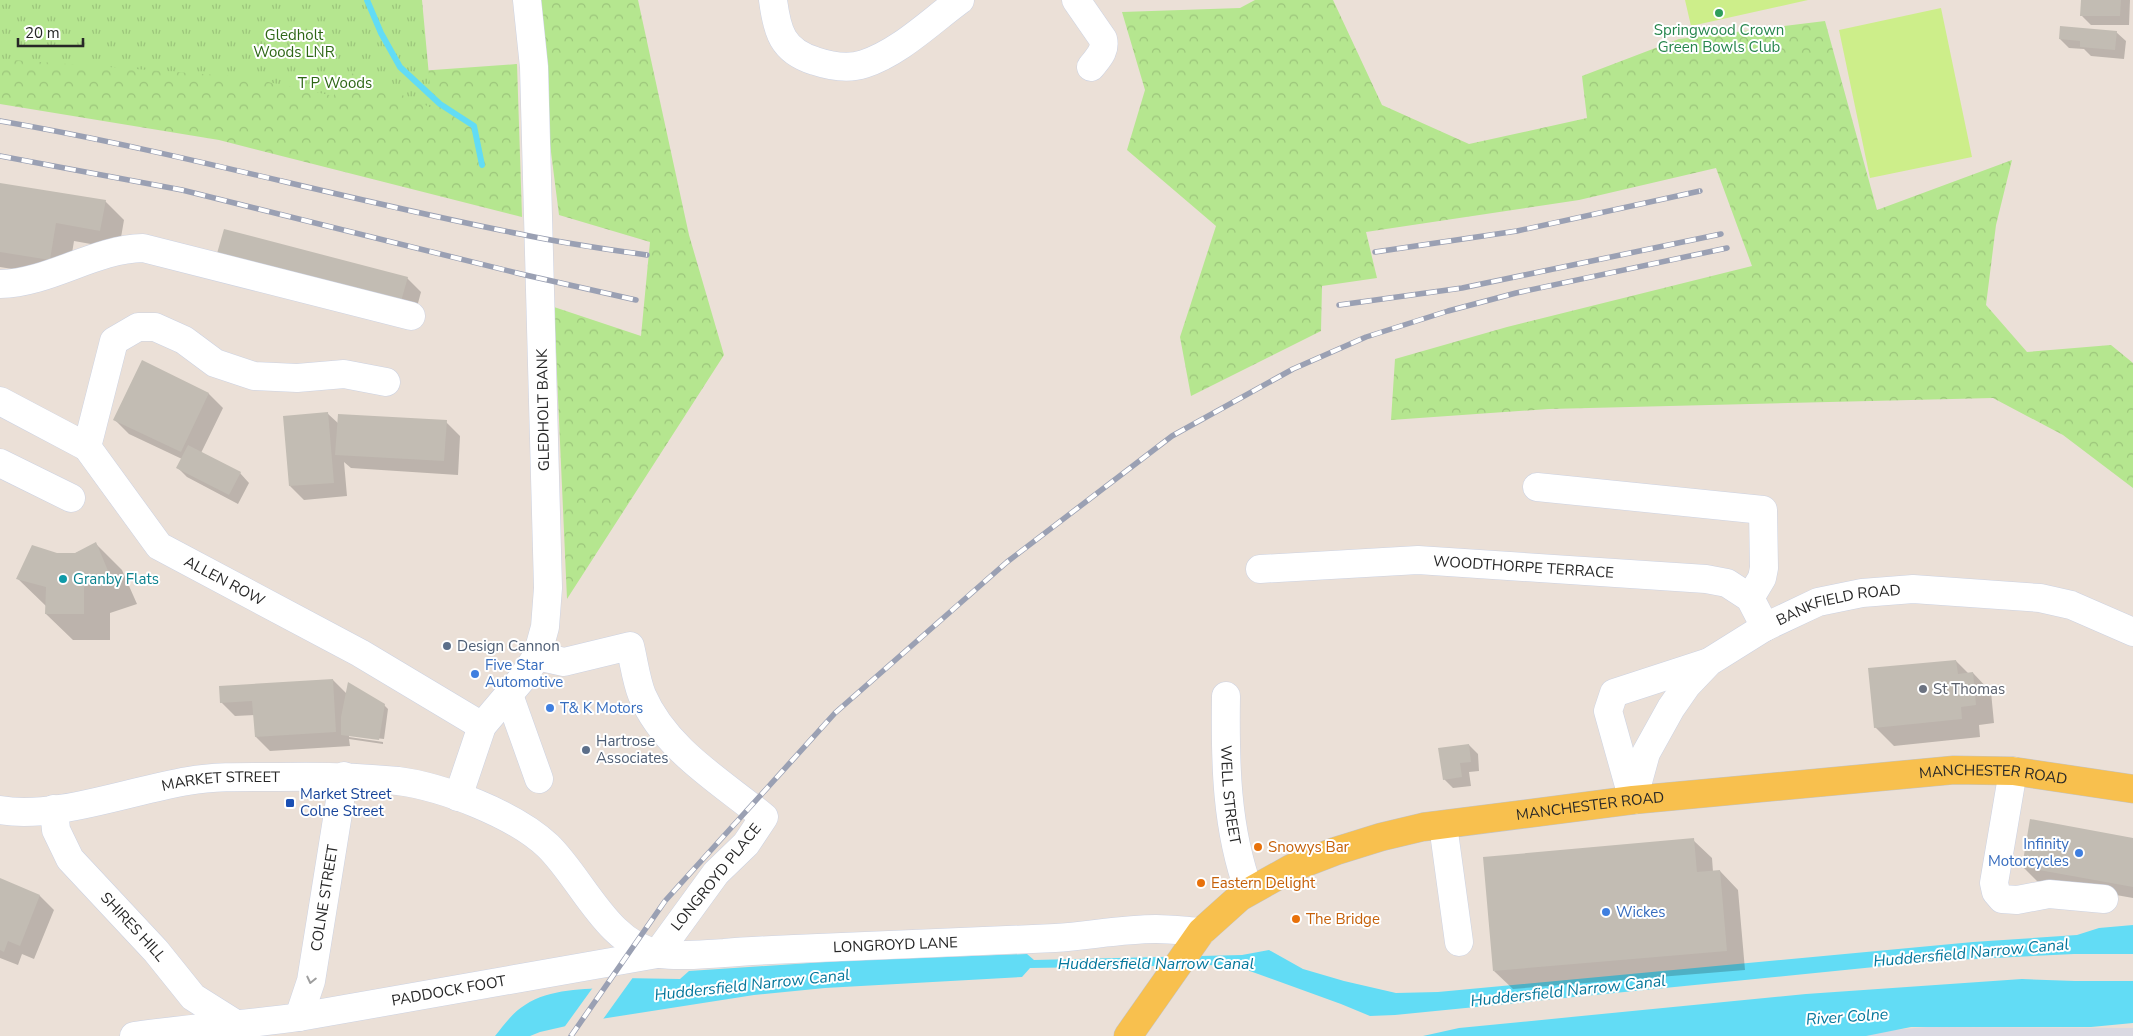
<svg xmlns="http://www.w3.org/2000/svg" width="2133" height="1036" viewBox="0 0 2133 1036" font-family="'Nunito Sans',sans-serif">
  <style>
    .industrial { fill: #dad9e2 }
    .forest { fill: url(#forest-crowns) }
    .park { fill: url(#park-tufts) }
    .pitch { fill: #cdee8a }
    .water { fill: #62dcf5 }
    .pier { fill: #ebe0d7 }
    .shadow { fill: #0003 }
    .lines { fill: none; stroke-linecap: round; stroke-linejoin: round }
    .stream { stroke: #62dcf5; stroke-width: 6 }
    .building { fill: #c2bcb3 }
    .minor-casing { stroke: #ccd2e2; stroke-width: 29 }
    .major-casing { stroke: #c3c3c3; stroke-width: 29 }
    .minor { stroke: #fff; stroke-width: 28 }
    .major { stroke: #f8c04e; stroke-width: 28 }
    .rail-casing { stroke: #9aa0b3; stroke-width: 5.5 }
    .rail { stroke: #fff; stroke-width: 4; stroke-dasharray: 11; stroke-linecap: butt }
    .oneway { stroke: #9e9e9e }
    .leisure-dot { fill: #2e9e5b; stroke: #fff; stroke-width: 2 }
    .culture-dot { fill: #0f9aa8; stroke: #fff; stroke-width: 2 }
    .service-dot { fill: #5c6f8a; stroke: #fff; stroke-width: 2 }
    .shop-dot { fill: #3f7fe0; stroke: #fff; stroke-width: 2 }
    .worship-dot { fill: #6b7280; stroke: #fff; stroke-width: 2 }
    .transit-dot { fill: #1a4fb4; stroke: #fff; stroke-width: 2 }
    .food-dot { fill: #e8710a; stroke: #fff; stroke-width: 2 }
    .labels { text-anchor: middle; stroke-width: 4; stroke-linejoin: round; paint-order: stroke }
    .leisure-label { font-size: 15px; fill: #27864d; stroke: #fff }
    .park-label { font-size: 15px; fill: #2d6615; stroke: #fff }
    .street-label { font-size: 15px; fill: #272727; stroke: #fff }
    .culture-label { font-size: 15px; fill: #0d838f; stroke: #fff; text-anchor: start }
    .service-label { font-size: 15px; fill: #4e5e75; stroke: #fff; text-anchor: start }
    .shop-label { font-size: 15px; fill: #366cbe; stroke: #fff; text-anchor: start }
    .worship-label { font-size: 15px; fill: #5b616d; stroke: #fff; text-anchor: start }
    .transit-label { font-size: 15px; fill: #164399; stroke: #fff; text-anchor: start }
    .food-label { font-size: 15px; fill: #c56008; stroke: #fff; text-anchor: start }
    .water-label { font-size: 16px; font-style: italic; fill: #05779c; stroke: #fff }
  </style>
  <defs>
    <pattern id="forest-crowns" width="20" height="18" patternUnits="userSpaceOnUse" patternTransform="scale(1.25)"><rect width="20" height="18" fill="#b5e68f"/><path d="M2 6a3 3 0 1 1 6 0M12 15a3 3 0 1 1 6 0" fill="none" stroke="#9cc57b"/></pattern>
    <pattern id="park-tufts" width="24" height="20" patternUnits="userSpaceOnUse" patternTransform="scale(1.25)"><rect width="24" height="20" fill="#b5e68f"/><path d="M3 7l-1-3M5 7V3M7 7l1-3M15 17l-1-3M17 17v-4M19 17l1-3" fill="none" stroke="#9cc57b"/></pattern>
  </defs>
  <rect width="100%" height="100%" fill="#ebe0d7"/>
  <path class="industrial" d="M1927 1027 2126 1028H2133V1036H1822Z"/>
  <path class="forest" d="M158 0 419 71 517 64 522 217 219 140 0 104V51Z
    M540 0H638L689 235 724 355 567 599 554 307 641 336 650 242 559 215 542 81Z
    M1255 0H1333L1382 105 1469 144 1587 118 1582 76 1679 39 1825 21 1877 210 2012 160 1996 225 1986 305 2027 352 2111 345 2133 363V488L2063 435 1993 398 1549 409 1391 420 1395 359 1507 327 1752 266 1716 168 1579 200 1366 232 1377 278 1322 286 1321 331 1191 396 1180 337 1216 226 1127 150 1145 90 1122 12 1240 8Z"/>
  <path class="park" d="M0 0H422L432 108 335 66 334 96 244 77 0 59Z"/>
  <path class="pitch" d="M1685 0H1808L1691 26Z
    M1941 8 1972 157 1870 178 1839 30Z"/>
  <path class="water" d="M2133 925V954H2074L1934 961 1395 1015 1370 1016 1341 1004 1247 970 1220 965 1030 968 1022 977 825 988 754 995 588 1021 540 1032 530 1036H495C504 1025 513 1012 525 1005 550 988 584 990 613 987L621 978 680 979 689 971 840 961 1027 954 1034 960 1242 955 1269 950 1303 969 1344 981 1396 993 1438 992 1973 942 2077 935 2099 928Z
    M2022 979 2075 981H2133V1023L2091 1027H1911L1866 1036H1423L1459 1028 1806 994Z"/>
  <path class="pier" d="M621 975 634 976 601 1022 563 1029 594 986 612 985Z"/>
  <path class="shadow" d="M2082 0H2130L2129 25H2091L2082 16Z
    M2116 32 2126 41 2124 59 2091 56 2084 49 2069 48 2060 39Z
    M0 184 105 201 124 220 119 249 74 241 68 278 0 267Z
    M232 271 407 278 421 292 414 318Z
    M143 362 209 394 223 408 201 453 240 473 249 483 238 504 187 477 178 468 182 459 129 434 115 420Z
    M327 413 339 424 446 422 460 436 458 475 351 468 344 462 347 496 304 500 290 486Z
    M96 544 122 570 137 604 110 613V640H73L46 614V606L18 579Z
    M1956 661 1969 674 1973 673 1991 692 1994 723 1979 725 1980 737 1894 746 1875 727Z
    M333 680 347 694 384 705 388 709 384 739 349 735V737L383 742V744L349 739 350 746 270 751 256 737 255 715 235 716 221 702Z
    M1469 745 1478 754 1479 771 1469 772 1471 786 1453 788 1444 779Z
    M2133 839V898L2037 881 2023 867Z
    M1693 840 1712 858 1713 872 1720 871 1738 890 1745 970 1513 989 1494 971Z
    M0 880 40 896 54 910 34 959 22 954 18 965 0 958Z"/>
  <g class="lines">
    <path class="stream" d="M367 0 381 33 400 67 440 104 474 126 482 165"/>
  </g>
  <path class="building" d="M2081 0H2121L2120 16H2080Z
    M2060 26 2117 31 2115 50 2080 47V41L2059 39Z
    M0 183 106 200 100 231 56 223 50 260 0 252Z
    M224 229 408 277 400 305 216 257Z
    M142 360 209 393 181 452 113 420Z
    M328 412 334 483 289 486 283 416Z
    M338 414 447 420 444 461 335 455Z
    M188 445 241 472 229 495 176 468Z
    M96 542 111 578 84 587V614H45L46 587 16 579 32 545 57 553H75Z
    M1956 660 1958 674 1973 672 1976 705 1961 707 1962 719 1874 728 1868 668Z
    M333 679 336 732 255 737 252 701 220 703 219 686Z
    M348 682 385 704 379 740 341 735V717Z
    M1469 744 1471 762 1460 763 1462 777 1443 780 1438 748Z
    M2030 819 2133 838V887L2022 867Z
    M1694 838 1697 872 1720 870 1727 951 1493 971 1483 857Z
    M0 878 40 895 20 946 8 941 4 952 0 950Z"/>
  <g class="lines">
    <defs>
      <g id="minor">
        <path d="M773 0C777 31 782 51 815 61 830 66 849 69 864 64 900 52 930 22 960 0"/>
        <path d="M1076 0 1103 39C1106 51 1098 58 1091 67"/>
        <path d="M0 284C50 283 94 249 143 248L411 316"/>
        <path id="s1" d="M0 401 87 447 159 546 360 653 482 726"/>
        <path d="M87 447 114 341 138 327H155L184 340 215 363 254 376 297 378 344 374 386 382"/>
        <path d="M0 463 71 498"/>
        <path d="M1537 487 1763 510 1764 568 1762 578 1750 598"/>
        <path id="s2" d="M1260 569 1418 560 1706 579 1727 583 1750 598 1765 627"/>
        <path d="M537 656 564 662 630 646C634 662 636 680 642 695 665 749 720 781 764 817L746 844 716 873 657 954"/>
        <path d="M509 695 539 779"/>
        <path id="s3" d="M1226 696C1225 762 1226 828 1249 891"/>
        <path d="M2013 771 1994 883 1996 892 2002 899 2017 900 2049 894 2104 899"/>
        <path d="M458 797 482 726 521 680 537 656 545 627 548 588 534 67 527 0"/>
        <path id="s4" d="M1633 800 1646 753 1671 708 1687 685 1709 662 1765 627 1818 602 1862 593 1913 589 2040 598 2071 605 2133 632"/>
        <path d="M1633 800 1608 711 1614 693 1706 663"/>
        <path id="s5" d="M54 809 56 830 70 859 156 951 193 997 239 1026"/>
        <path id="s6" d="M0 810C54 820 132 790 188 781 217 776 247 777 277 777 317 776 357 777 398 781 443 787 514 814 548 846 583 880 607 945 660 954 681 957 703 954 724 953 747 951 770 950 794 949 881 945 968 942 1055 938 1088 936 1122 929 1156 929 1171 929 1186 931 1201 932"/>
        <path d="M1443 825 1459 942"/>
        <path id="s7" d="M299 1017 311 981 344 776"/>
        <path id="s8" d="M134 1036C189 1028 243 1025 299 1017L657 954"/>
      </g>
      <g id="major">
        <path id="s9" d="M1128 1036 1201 932 1240 897 1292 868 1336 851 1381 837 1423 827 1633 800 1954 770 2013 771 2133 789"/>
      </g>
    </defs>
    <use href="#minor" class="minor-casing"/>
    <use href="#major" class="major-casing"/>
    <use href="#minor" class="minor"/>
    <use href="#major" class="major"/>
    <defs>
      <path id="rail" d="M0 121C175 151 346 200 520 234 562 243 604 249 647 255
        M0 156 182 190 521 274 636 300
        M1375 252 1517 231 1700 191
        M1339 305 1462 288 1721 234
        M571 1036 665 901 835 713 1007 562 1172 436 1293 369 1366 337 1448 311 1516 293 1727 248"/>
    </defs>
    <use href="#rail" class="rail-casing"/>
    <use href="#rail" class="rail"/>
  </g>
  <defs><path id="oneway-chevron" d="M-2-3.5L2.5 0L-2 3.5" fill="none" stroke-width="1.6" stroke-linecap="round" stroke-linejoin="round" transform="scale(1.25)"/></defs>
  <use class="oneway" href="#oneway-chevron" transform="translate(311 980) rotate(103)"/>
  <circle class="leisure-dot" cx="1719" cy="13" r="5"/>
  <circle class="culture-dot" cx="63" cy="579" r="5"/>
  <g class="service-dot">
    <circle cx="447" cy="646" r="5"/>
    <circle cx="586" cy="750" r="5"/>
  </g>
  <g class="shop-dot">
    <circle cx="475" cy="674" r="5"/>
    <circle cx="550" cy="708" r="5"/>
    <circle cx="2079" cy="853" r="5"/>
    <circle cx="1606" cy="912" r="5"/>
  </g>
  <circle class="worship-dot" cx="1923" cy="689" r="5"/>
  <rect class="transit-dot" x="285" y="798" width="10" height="10" rx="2.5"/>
  <g class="food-dot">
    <circle cx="1258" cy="847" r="5"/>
    <circle cx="1201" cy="883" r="5"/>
    <circle cx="1296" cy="919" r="5"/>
  </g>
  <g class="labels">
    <g class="leisure-label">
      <text x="1719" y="35">Springwood Crown<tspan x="1719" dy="17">Green Bowls Club</tspan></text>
    </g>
    <g class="park-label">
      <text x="294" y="40">Gledholt<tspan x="294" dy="17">Woods LNR</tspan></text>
      <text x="335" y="88">T P Woods</text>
    </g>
    <g class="street-label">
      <text transform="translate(543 410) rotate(-91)" y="5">GLEDHOLT BANK</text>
      <text dy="5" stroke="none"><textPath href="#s2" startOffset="264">WOODTHORPE TERRACE</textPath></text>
      <text dy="5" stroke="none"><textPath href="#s1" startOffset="295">ALLEN ROW</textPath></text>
      <text dy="5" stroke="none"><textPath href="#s4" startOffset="304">BANKFIELD ROAD</textPath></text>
      <text dy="5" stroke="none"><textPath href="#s9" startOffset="950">MANCHESTER ROAD</textPath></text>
      <text dy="5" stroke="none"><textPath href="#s6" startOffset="224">MARKET STREET</textPath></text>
      <text dy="5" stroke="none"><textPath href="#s3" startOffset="99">WELL STREET</textPath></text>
      <text dy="5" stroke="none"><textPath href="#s9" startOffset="545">MANCHESTER ROAD</textPath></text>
      <text transform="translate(716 877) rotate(-51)" y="5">LONGROYD PLACE</text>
      <text dy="5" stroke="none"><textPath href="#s7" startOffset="122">COLNE STREET</textPath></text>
      <text dy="5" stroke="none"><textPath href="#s5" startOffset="146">SHIRES HILL</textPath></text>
      <text dy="5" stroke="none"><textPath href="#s6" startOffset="962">LONGROYD LANE</textPath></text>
      <text dy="5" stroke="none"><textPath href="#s8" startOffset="318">PADDOCK FOOT</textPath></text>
    </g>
    <g class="culture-label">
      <text x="73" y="584">Granby Flats</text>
    </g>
    <g class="service-label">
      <text x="457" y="651">Design Cannon</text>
      <text x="596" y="746">Hartrose<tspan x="596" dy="17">Associates</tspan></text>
    </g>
    <g class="shop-label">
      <text x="485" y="670">Five Star<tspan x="485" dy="17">Automotive</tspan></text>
      <text x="560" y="713">T&amp; K Motors</text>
      <text x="2069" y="849" text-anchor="end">Infinity<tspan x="2069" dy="17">Motorcycles</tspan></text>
      <text x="1616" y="917">Wickes</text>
    </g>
    <g class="worship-label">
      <text x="1933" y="694">St Thomas</text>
    </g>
    <g class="transit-label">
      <text x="300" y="799">Market Street<tspan x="300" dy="17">Colne Street</tspan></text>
    </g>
    <g class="food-label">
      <text x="1268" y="852">Snowys Bar</text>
      <text x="1211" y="888">Eastern Delight</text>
      <text x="1306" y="924">The Bridge</text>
    </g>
    <g class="water-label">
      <text transform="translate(1971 952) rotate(-5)" y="6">Huddersfield Narrow Canal</text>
      <text x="1156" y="969">Huddersfield Narrow Canal</text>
      <text transform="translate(752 984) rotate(-6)" y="6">Huddersfield Narrow Canal</text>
      <text transform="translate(1568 990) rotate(-6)" y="6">Huddersfield Narrow Canal</text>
      <text transform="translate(1847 1016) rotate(-4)" y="6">River Colne</text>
    </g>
  </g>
  <path d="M18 38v8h65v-8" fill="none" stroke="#272727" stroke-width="2.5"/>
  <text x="25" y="38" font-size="15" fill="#272727" stroke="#ffffff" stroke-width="4" paint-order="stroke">20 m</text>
</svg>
